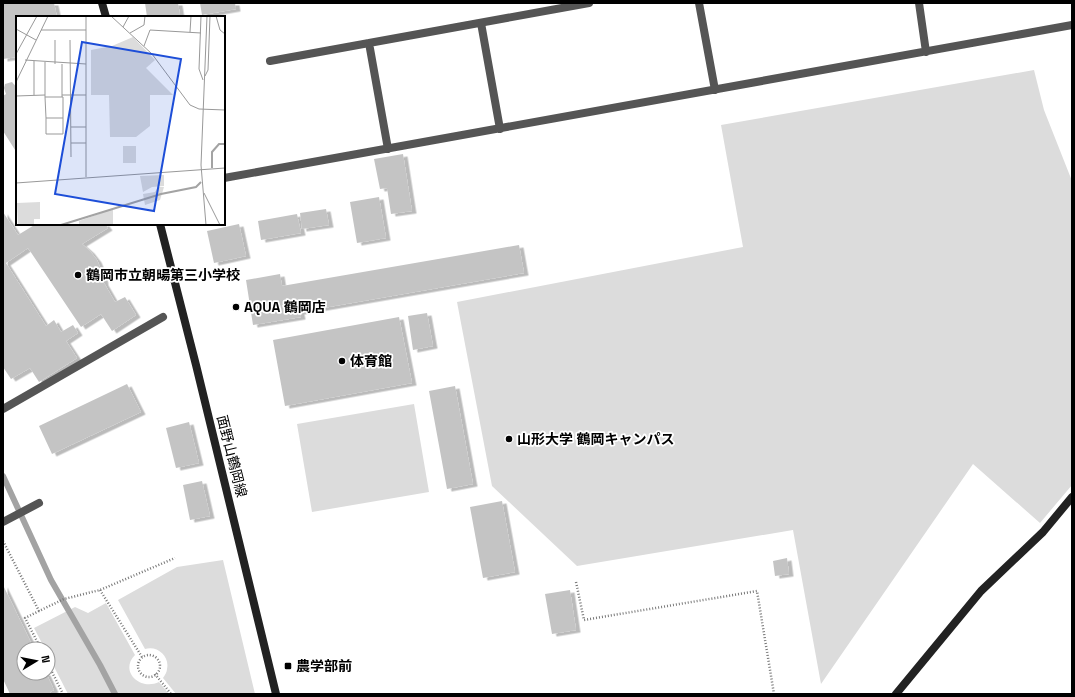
<svg xmlns="http://www.w3.org/2000/svg" width="1075" height="697" viewBox="0 0 1075 697" font-family="'Space Grotesk','Noto Sans JP',sans-serif">
  <style>
    .green { fill: #dcdcdc }
    .lines { fill: none; stroke-linecap: round; stroke-linejoin: round }
    .stream { stroke: #a3a3a3; stroke-width: 6 }
    .building { fill: #c4c4c4; filter: url(#shadow) }
    .path { stroke: #777; stroke-width: 2.5; stroke-dasharray: 1 2; stroke-linecap: butt }
    .lane { stroke: #555; stroke-width: 8 }
    .street { stroke: #555; stroke-width: 8 }
    .secondary { stroke: #222; stroke-width: 8 }
    .poi-dot { fill: #000; stroke: #fff; stroke-width: 1.5 }
    .labels { text-anchor: middle; stroke-width: 3.5; stroke-linejoin: round; paint-order: stroke }
    .poi-label { font-size: 14px; font-weight: bold; fill: #000; stroke: #fff; text-anchor: start }
    .street-label { font-size: 14px; fill: #000; stroke: #fff }
    .inset-river { fill: none; stroke: #a3a3a3; stroke-width: 2 }
    .inset-road { fill: none; stroke: #999; stroke-width: 1 }
    .view { fill: #1d4ed8; fill-opacity: 0.15; stroke: #1d4ed8; stroke-width: 2 }
    .inset-edge { fill: none; stroke: #000; stroke-width: 2 }
  </style>
  <defs>
    <filter id="shadow"><feDropShadow dx="4.5" dy="2.5" stdDeviation="0" flood-color="#0004"/></filter>
  </defs>
  <rect width="100%" height="100%" fill="#fff"/>
  <path class="green" d="M1034 70 1044 110 1072 181V485L1040 523 973 464 821 684 793 530 577 566 492 486 457 302 743 247 721 125Z
    M414 404 429 492 312 512 297 424Z
    M223 560 255 694H176L163 678C165 675 167 672 167 669 170 656 157 645 145 649L118 600 177 567Z
    M106 603 135 655C119 671 140 691 159 682L169 694H68L48 655V649H45L34 628 75 607 88 613Z"/>
  <g class="lines">
    <path class="stream" d="M3 476 51 580 100 665 115 694"/>
  </g>
  <path class="building" d="M3 3H54L57 17H17V57L3 59Z
    M145 3H178L180 15 170 17H147Z
    M200 3H235L236 9 202 15Z
    M12 82 17 88V153L3 131V96L6 94 4 88 5 84Z
    M403 154 412 211 391 214 387 188 380 189 374 159Z
    M379 197 386 238 357 243 350 202Z
    M326 209 329 225 302 229 300 213Z
    M3 212 18 235 36 224H105L108 228 82 244 90 251 97 260 103 274 104 283 115 302 125 297 136 315 112 331 101 314 81 327 28 248 6 263 46 326 54 320 61 332 73 325 78 333 66 341 77 358 39 382 30 368 11 379 3 367Z
    M297 214 301 233 261 240 258 221Z
    M239 224 246 256 214 263 207 231Z
    M519 245 524 273 300 312 301 317 253 325 246 280 280 274 282 286Z
    M427 313 433 346 413 350 408 316Z
    M399 317 412 383 285 406 273 340Z
    M127 384 141 412 52 454 39 426Z
    M455 386 473 484 447 489 429 391Z
    M189 422 199 463 176 468 166 428Z
    M202 481 210 516 190 520 183 485Z
    M502 501 515 572 483 578 470 507Z
    M787 558 789 574 775 576 773 561Z
    M3 585 34 649H24V673H46L54 690 50 692 51 694H10L3 679Z
    M570 590 576 630 552 634 545 594Z"/>
  <g class="lines">
    <path class="path" d="M3 541 39 611 64 599 100 590 175 558
      M576 582 584 620 757 591 774 694
      M100 590 142 657
      M39 611 25 618 41 649
      M138 666a11 11 0 1 1 22 0a11 11 0 1 1-22 0Z
      M48 664 63 694
      M155 674 171 694"/>
    <path class="lane" d="M3 409 163 317
      M3 522 39 503"/>
    <path class="street" d="M699 3 715 90
      M919 3 926 52
      M481 23 500 129
      M369 43 388 149
      M270 61 589 3
      M224 178 1072 25"/>
    <path class="secondary" d="M102 3 106 17
      M160 224 196 365 276 694
      M896 694 981 591 1043 532 1072 497"/>
  </g>
  <g class="poi-dot">
    <circle cx="78" cy="275" r="4"/>
    <circle cx="236" cy="307" r="4"/>
    <circle cx="342" cy="361" r="4"/>
    <circle cx="509" cy="439" r="4"/>
    <rect x="284" y="662" width="8" height="8" rx="2"/>
  </g>
  <g class="labels">
    <g class="poi-label">
      <text x="86" y="280">鶴岡市立朝暘第三小学校</text>
      <text x="244" y="312">AQUA 鶴岡店</text>
      <text x="350" y="366">体育館</text>
      <text x="517" y="444">山形大学 鶴岡キャンパス</text>
      <text x="296" y="671">農学部前</text>
    </g>
    <g class="street-label">
      <text transform="translate(232 456) rotate(76)" y="5">面野山鶴岡線</text>
    </g>
  </g>
  <g transform="translate(16 16)">
    <rect width="209" height="209" fill="#fff"/>
    <path d="M117 21 139 44 130 52 157 79H134V110L120 121H94L93 79H75V34L96 30ZM107 130H120V147H107ZM148 159V170L136 171 127 176 124 160ZM142 171H148L144 184 129 189 127 178 139 176ZM24 186V203H18V209H2L1 187ZM97 193V209H63V205Z" fill="#dcdcdc"/>
    <path class="inset-river" d="M196 152V136L203 128H209M45 209 145 178 180 171 185 166"/>
    <path class="inset-road" d="M70 0V161M95 0 136 38 174 89 183 93 209 94M185 0 183 53 187 64M200 0 204 14 209 18M107 11 113 0M0 13 20 24M25 14H70M174 16 175 0M114 17 128 9 129 0M54 24 55 141M128 30 134 14 185 17M0 38 21 0M9 44 70 48M18 45V79M29 46V81L30 102V118H47V81H29M39 48V24M46 48V81M189 60 192 54 194 0M0 66 32 0M46 79H70M0 80 29 79M30 102H47M55 111H70M55 127H70M0 167 209 152M188 177 204 209M190 209 185 149 191 0"/>
    <path class="view" d="M66 26 165 43 138 195 39 178Z"/>
    <rect width="209" height="209" class="inset-edge"/>
  </g>
  <rect width="1075" height="697" fill="none" stroke="#000000" stroke-width="8"/>
  <g transform="translate(36 661) rotate(80)"><circle r="19" fill="#ffffff" stroke="#999999"/>
  <path d="M0-3L7 15L0 10L-7 15Z" fill="#000000"/>
  <text y="-6" font-size="11" font-weight="bold" text-anchor="middle" fill="#000000">N</text>
  </g>
</svg>
